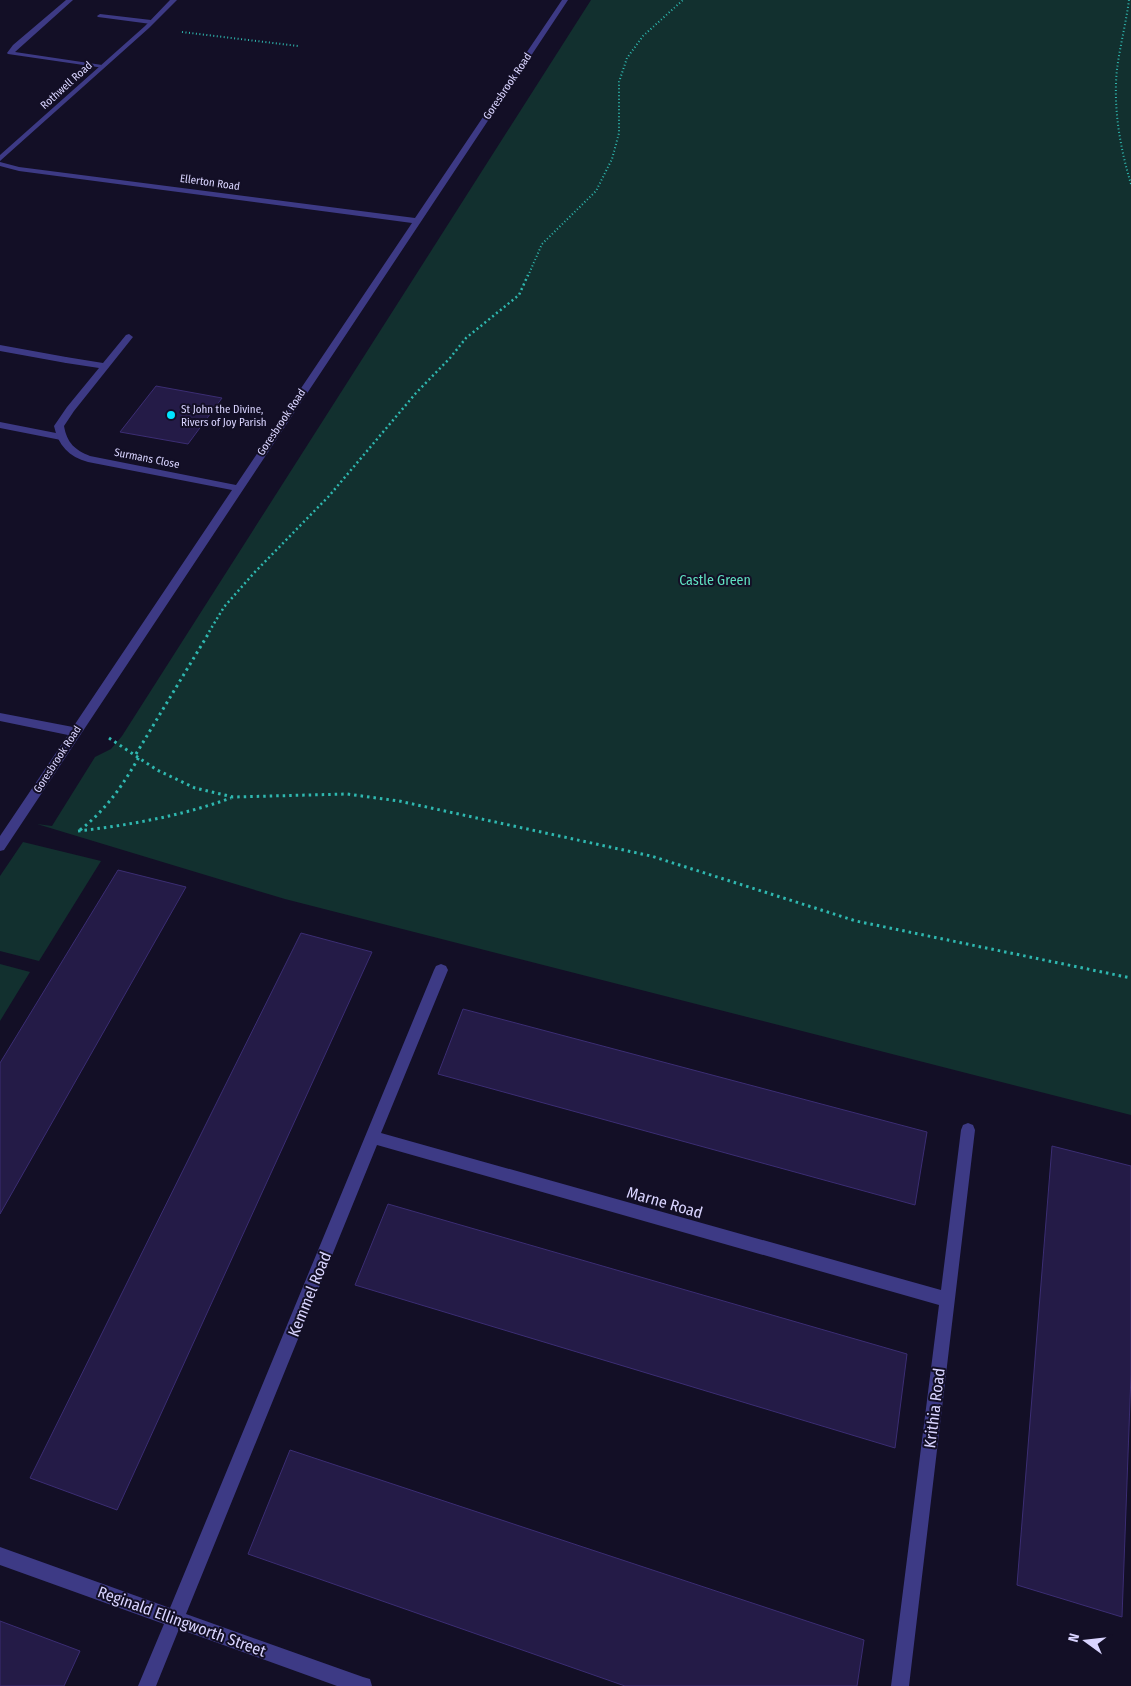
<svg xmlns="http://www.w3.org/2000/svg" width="1131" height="1686" viewBox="0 0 1131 1686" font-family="'Fira Sans Condensed',sans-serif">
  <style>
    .green { fill: #12302f }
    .building { fill: #241b47; stroke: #3b2d73 }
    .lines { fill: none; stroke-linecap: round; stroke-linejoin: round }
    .path-far2 { stroke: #2fb8b0; stroke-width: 2; stroke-dasharray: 1 2.5; stroke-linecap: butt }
    .path-far1 { stroke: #2fb8b0; stroke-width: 2.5; stroke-dasharray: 2 3; stroke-linecap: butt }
    .path { stroke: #2fb8b0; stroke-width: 3; stroke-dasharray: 2.5 4; stroke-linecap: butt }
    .service { fill: #3d3a85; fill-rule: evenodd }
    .minor { fill: #3d3a85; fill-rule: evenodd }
    .poi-dot { fill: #00e5ff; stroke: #130f26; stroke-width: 2 }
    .labels { text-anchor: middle; stroke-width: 4; stroke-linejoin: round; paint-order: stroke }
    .far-street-label { font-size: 11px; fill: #d9d4ff; stroke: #130f26 }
    .far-poi-label { font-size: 11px; fill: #d9d4ff; stroke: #130f26; text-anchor: start }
    .park-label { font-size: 14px; fill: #5fe0c0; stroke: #130f26 }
    .near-street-label { font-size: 16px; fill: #d9d4ff; stroke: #130f26 }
  </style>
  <rect width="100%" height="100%" fill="#130f26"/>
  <path class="green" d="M591 0H1131V1115L285 899 37 824 52 826 95 757 111 749 122 736Z
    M23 842 101 861 39 961 0 951V876Z
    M0 964 30 972 0 1021Z"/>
  <path class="building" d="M156 386 222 398 188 444 120 432Z
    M118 870 186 887 0 1214V1063Z
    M301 933 372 952 117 1510 30 1478Z
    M463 1009 927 1132 915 1205 438 1074Z
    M1052 1146 1131 1166V1374L1122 1617 1017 1585Z
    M388 1204 907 1354 895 1448 355 1285Z
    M290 1450 864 1640 857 1686H625L248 1554Z
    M0 1621 80 1651 64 1686H0Z"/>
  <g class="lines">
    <path class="path-far2" d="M1129 0C1126 23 1120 46 1117 69 1113 107 1120 148 1131 184
      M182 32 298 46
      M528 276 542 244 596 191 612 159 619 133V82L627 58 643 36 683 0"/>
    <path class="path-far1" d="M209 632 224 607 253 574 329 496 416 393 450 358 466 338 519 295 528 275"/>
    <path class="path" d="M109 738 157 770 195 788 233 797 347 794 399 801 651 856 856 921 1131 978
      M136 754 210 631
      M80 830C106 810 123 785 139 757
      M78 831C130 825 181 816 231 798"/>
    <path class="service" d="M66 0H73L15 52 102 65 104 66V68L8 54 7 53 13 45Z
      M100 14 151 20 154 22 151 24 98 17 97 16Z
      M0 345 66 357 71 360 66 363 0 351Z
      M0 422 61 434 66 437 61 440 0 428Z"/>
    <path class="minor" d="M170 0H177L149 28 0 161V155L145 26Z
      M562 0H568L4 850 0 851V836L68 735 0 721V713L73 727 232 490 88 462C69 457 58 445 54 426L67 407 99 368 66 363 61 360 66 357 103 363 126 335 129 334 133 337 74 411 64 426C67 443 75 450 90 456L236 485 412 223 19 171 0 166V162L19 167 415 218Z
      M441 964 446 966 448 970 381 1133 941 1290 961 1130 963 1125 968 1123 973 1125 975 1130 909 1686H891L939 1305 377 1145 186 1614 363 1677 370 1679 372 1686H337L179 1629 156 1686H138L164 1624 0 1565V1547L170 1608 434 970 436 966Z"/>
  </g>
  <circle class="poi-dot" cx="171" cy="415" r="5"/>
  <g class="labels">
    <g class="far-street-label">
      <text transform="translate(66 85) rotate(-42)" y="4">Rothwell Road</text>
      <text transform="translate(507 86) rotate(-56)" y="4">Goresbrook Road</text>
      <text transform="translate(210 182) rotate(8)" y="4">Ellerton Road</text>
      <text transform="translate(281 422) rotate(-56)" y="4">Goresbrook Road</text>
      <text transform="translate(147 458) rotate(11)" y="4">Surmans Close</text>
      <text transform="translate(57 759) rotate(-57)" y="4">Goresbrook Road</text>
    </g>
    <g class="far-poi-label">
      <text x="181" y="413">St John the Divine,<tspan x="181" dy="13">Rivers of Joy Parish</tspan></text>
    </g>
    <g class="park-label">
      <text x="715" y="585">Castle Green</text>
    </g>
    <g class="near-street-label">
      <text transform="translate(665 1202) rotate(16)" y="6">Marne Road</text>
      <text transform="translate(309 1294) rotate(-68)" y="6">Kemmel Road</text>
      <text transform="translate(934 1408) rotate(-83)" y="6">Krithia Road</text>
      <text transform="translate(182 1621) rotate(20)" y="6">Reginald Ellingworth Street</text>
    </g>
  </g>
  <g transform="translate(1086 1641) rotate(285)" stroke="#130f26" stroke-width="4" paint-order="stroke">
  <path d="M0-4L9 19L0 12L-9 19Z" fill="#d9d4ff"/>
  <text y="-8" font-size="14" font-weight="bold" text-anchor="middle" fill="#d9d4ff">N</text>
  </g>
</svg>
